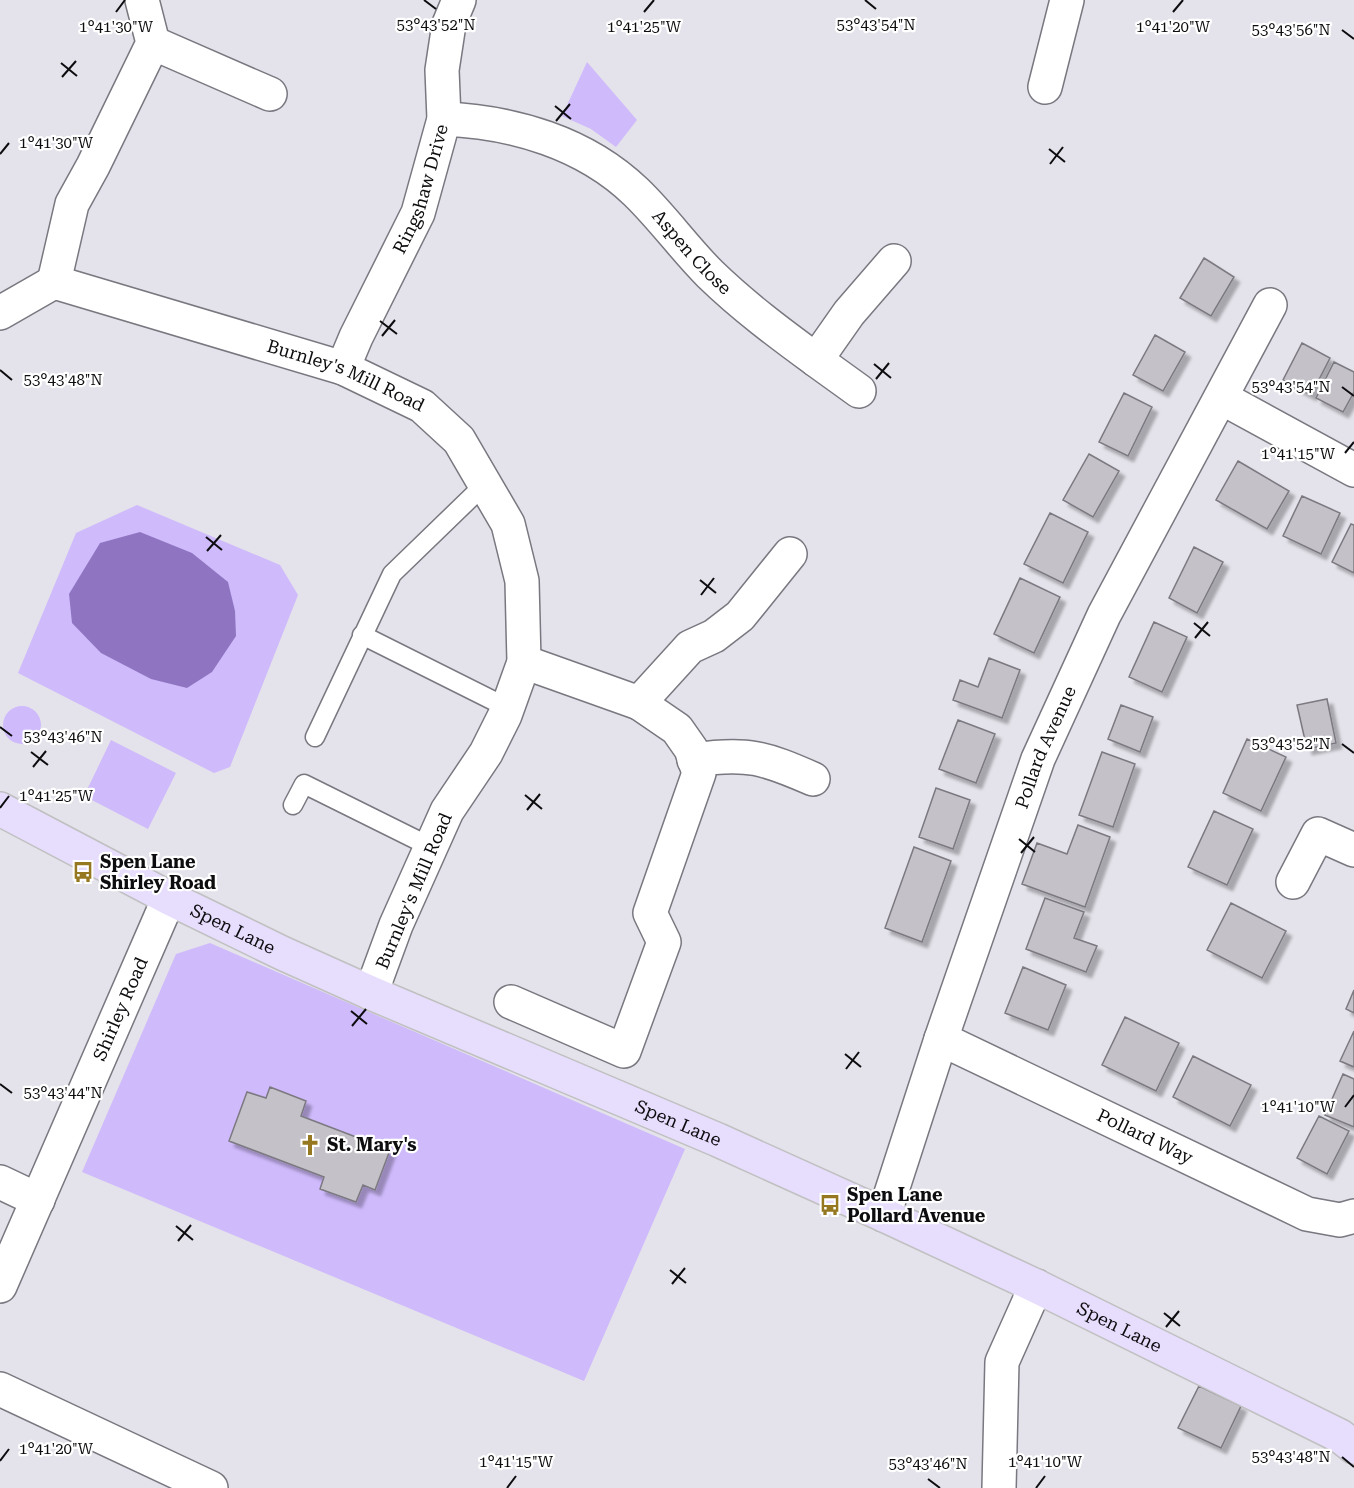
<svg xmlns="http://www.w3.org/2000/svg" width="1354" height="1488" viewBox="0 0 1354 1488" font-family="'Roboto Serif',serif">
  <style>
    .green { fill: #cfbafc }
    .water { fill: #8f75c1 }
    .building { fill: #c4c1c9; stroke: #7c7981; stroke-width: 1.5; filter: url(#shadow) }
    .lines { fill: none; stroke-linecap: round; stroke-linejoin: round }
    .lane-casing { stroke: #79777f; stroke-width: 21 }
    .street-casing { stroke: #79777f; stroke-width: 36 }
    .primary-casing { stroke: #c0c0c1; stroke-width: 36 }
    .lane { stroke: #fff; stroke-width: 18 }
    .street { stroke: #fff; stroke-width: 33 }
    .primary { stroke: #e7ddfd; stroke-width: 33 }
    .ticks { fill: none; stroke: #0d0c0f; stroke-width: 2 }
    .labels { text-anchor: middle; stroke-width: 4.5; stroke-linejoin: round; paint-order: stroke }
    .street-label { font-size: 18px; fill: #0d0c0f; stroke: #fff }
    .poi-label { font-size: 18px; font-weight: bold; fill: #0d0c0f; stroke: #fff; text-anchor: start }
    .ticks-label { font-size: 15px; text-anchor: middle; fill: #0d0c0f; stroke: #fff; stroke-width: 4.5; stroke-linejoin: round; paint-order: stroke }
  </style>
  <defs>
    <filter id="shadow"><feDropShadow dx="5.5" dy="5.5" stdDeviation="1.5" flood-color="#0004"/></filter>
  </defs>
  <rect width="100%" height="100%" fill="#e4e2ea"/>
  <path class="green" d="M587 62 637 120 616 147 591 129 562 116Z
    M137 505 280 565 298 595 230 767 214 773 18 673 76 533Z
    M3 725a19 19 0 1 1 38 0a19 19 0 1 1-38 0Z
    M111 740 176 773 148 829 84 796Z
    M210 943 685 1149 584 1381 82 1172 176 954Z"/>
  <path class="water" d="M140 532 192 553 228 582 235 611 236 636 212 672 187 688 151 679 101 653 72 623 69 594 100 543Z"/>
  <path class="building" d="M1204 258 1234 277 1211 316 1180 298Z
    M1155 335 1185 352 1163 391 1133 375Z
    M1302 343 1330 358 1311 395 1283 380Z
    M1334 362 1354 372V392L1343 412 1316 398Z
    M1124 393 1152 407 1128 456 1099 442Z
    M1089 454 1119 471 1093 517 1063 500Z
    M1238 461 1289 491 1267 529 1216 500Z
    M1302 496 1340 513 1321 554 1283 536Z
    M1050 513 1088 532 1063 583 1024 564Z
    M1351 524 1354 525V573L1332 562Z
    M1194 547 1223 562 1197 613 1169 598Z
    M1020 578 1060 597 1034 653 994 634Z
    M1154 622 1187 637 1162 692 1129 677Z
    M989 658 1020 670 1002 718 953 700 960 680 978 687Z
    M1327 699 1336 743 1307 749 1297 705Z
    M1121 705 1153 717 1140 752 1108 739Z
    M958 720 995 734 976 783 939 769Z
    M1247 739 1286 757 1261 811 1223 793Z
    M1102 752 1135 764 1113 827 1079 815Z
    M936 788 970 800 953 849 919 837Z
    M1214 811 1253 829 1227 885 1188 867Z
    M1078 825 1110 837 1085 907 1022 884 1037 843 1067 854Z
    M914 847 951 861 922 942 885 928Z
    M1045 898 1084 912 1074 938 1097 946 1086 972 1026 949Z
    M1231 903 1286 931 1262 978 1207 950Z
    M1023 967 1066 985 1048 1030 1005 1013Z
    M1354 990V1013L1346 1009Z
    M1125 1017 1179 1043 1156 1091 1102 1065Z
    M1354 1031V1067L1340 1061Z
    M1193 1056 1251 1085 1230 1126 1173 1097Z
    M1343 1074 1354 1079V1127L1325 1115Z
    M270 1087 306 1101 301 1116 390 1150 375 1190 363 1185 356 1202 320 1189 324 1177 229 1141 247 1092 266 1098Z
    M1319 1116 1349 1131 1327 1174 1297 1158Z
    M1199 1386 1241 1406 1221 1448 1178 1428Z"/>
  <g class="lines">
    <defs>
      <path id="lane" d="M362 635 508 708
        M315 737 392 574 486 483
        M293 805 304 784 431 847"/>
      <g id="street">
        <path d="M153 43 270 94"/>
        <path d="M1045 87 1067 0"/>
        <path id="s1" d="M444 119C514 122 585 143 636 192 663 218 684 248 710 274 743 306 779 333 816 360L849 313 894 261"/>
        <path d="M54 282 72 204 93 166 153 43 142 0"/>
        <path id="s2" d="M0 313 54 282 343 368 422 406 459 440 508 524 522 581 524 662 505 715 486 753 447 811 396 925 371 993"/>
        <path d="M816 360 859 391"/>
        <path id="s3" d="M343 368 356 337 418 213 444 119 442 70 449 24 459 0"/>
        <path d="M1222 398 1354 470"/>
        <path d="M524 662 639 703 690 647 714 636 740 616 790 554"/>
        <path d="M694 760C748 752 765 758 813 779"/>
        <path d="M1293 882 1318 834 1354 850"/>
        <path d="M511 1002 624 1051 664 942 650 913 699 773 691 749 677 729 639 703"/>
        <path id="s4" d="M941 1039 1307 1214 1340 1220 1354 1216"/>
        <path d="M0 1182 38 1200"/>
        <path id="s5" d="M884 1215 941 1039 1038 759 1104 615 1270 305"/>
        <path id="s6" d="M0 1286 169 898"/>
        <path d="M0 1389 211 1488"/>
        <path d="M999 1488 1002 1362 1036 1286"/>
      </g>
      <g id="primary">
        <path id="s7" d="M0 809 169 898 282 953 371 993 718 1140 884 1215 1036 1286 1340 1436 1354 1447"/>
      </g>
    </defs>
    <use href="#lane" class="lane-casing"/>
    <use href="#street" class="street-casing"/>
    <use href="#primary" class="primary-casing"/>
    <use href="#lane" class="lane"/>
    <use href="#street" class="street"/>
    <use href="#primary" class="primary"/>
  </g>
  <path class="ticks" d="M424 0 436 9M865 0 876 9M116 12 125 0M644 12 654 0M1173 12 1183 0M1342 30 1354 39M61 63 77 76M62 77 76 61M555 106 571 119M556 121 570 104M1049 149 1065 162M0 154 9 143M1050 164 1063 147M380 321 397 334M382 336 395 320M874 364 891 378M0 370 12 380M876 379 889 363M1342 387 1354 396M1345 453 1354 442M206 537 222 550M207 551 221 535M700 580 716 593M701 595 714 578M1194 623 1210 636M1195 638 1208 622M0 727 12 736M1342 744 1354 753M31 752 48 765M33 767 46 751M525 795 542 809M0 808 9 796M527 810 540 794M1019 839 1035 852M1021 853 1034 837M351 1011 367 1024M352 1026 366 1009M845 1054 861 1067M846 1069 859 1052M0 1084 12 1093M1345 1107 1354 1095M176 1226 193 1240M178 1241 191 1225M670 1270 686 1283M672 1284 685 1268M1164 1313 1180 1326M1166 1327 1179 1311M1342 1457 1354 1467M0 1461 9 1449M928 1479 940 1488M507 1488 516 1476M1036 1488 1045 1476"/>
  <defs>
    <symbol id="bus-bare" viewBox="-9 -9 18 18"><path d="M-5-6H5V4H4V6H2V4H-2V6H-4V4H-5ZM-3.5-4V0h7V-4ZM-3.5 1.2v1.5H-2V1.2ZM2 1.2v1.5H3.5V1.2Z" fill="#967820" stroke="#fff" stroke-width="2.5" paint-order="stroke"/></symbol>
    <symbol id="church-bare" viewBox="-9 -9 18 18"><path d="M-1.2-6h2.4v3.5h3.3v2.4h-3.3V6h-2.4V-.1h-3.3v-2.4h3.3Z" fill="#967820" stroke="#fff" stroke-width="2.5" paint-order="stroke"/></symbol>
  </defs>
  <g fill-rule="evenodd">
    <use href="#bus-bare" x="68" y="857" width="30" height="30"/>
    <use href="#church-bare" x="295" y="1130" width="30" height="30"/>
    <use href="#bus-bare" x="815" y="1190" width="30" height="30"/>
  </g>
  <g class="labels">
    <g class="street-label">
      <text dy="6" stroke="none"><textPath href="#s3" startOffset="196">Ringshaw Drive</textPath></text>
      <text dy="6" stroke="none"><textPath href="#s1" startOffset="292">Aspen Close</textPath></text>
      <text dy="6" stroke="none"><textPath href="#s2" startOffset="369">Burnley's Mill Road</textPath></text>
      <text dy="6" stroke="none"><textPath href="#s5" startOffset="495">Pollard Avenue</textPath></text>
      <text transform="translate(414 891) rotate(-67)" y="6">Burnley's Mill Road</text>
      <text dy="6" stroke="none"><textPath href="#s7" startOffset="262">Spen Lane</textPath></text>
      <text dy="6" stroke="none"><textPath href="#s6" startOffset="302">Shirley Road</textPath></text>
      <text dy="6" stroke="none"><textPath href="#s7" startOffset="748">Spen Lane</textPath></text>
      <text dy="6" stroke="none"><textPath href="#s4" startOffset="226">Pollard Way</textPath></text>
      <text dy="6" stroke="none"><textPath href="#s7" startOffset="1234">Spen Lane</textPath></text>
    </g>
    <g class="poi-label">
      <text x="100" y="868">Spen Lane<tspan x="100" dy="21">Shirley Road</tspan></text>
      <text x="327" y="1151">St. Mary's</text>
      <text x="847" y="1201">Spen Lane<tspan x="847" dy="21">Pollard Avenue</tspan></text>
    </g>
  </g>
  <g class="ticks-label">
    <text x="876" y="30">53°43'54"N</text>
    <text x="436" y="30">53°43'52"N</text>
    <text x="116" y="32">1°41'30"W</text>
    <text x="1173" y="32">1°41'20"W</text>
    <text x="644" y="32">1°41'25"W</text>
    <text x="1291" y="35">53°43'56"N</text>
    <text x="56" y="148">1°41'30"W</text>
    <text x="63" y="385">53°43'48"N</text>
    <text x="1291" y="392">53°43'54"N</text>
    <text x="1298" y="459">1°41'15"W</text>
    <text x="63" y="742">53°43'46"N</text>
    <text x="1291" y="749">53°43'52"N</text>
    <text x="56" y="801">1°41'25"W</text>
    <text x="63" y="1098">53°43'44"N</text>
    <text x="1298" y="1112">1°41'10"W</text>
    <text x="56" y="1454">1°41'20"W</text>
    <text x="1291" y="1462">53°43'48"N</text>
    <text x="516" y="1467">1°41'15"W</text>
    <text x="1045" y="1467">1°41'10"W</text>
    <text x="928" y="1469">53°43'46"N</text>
  </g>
</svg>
